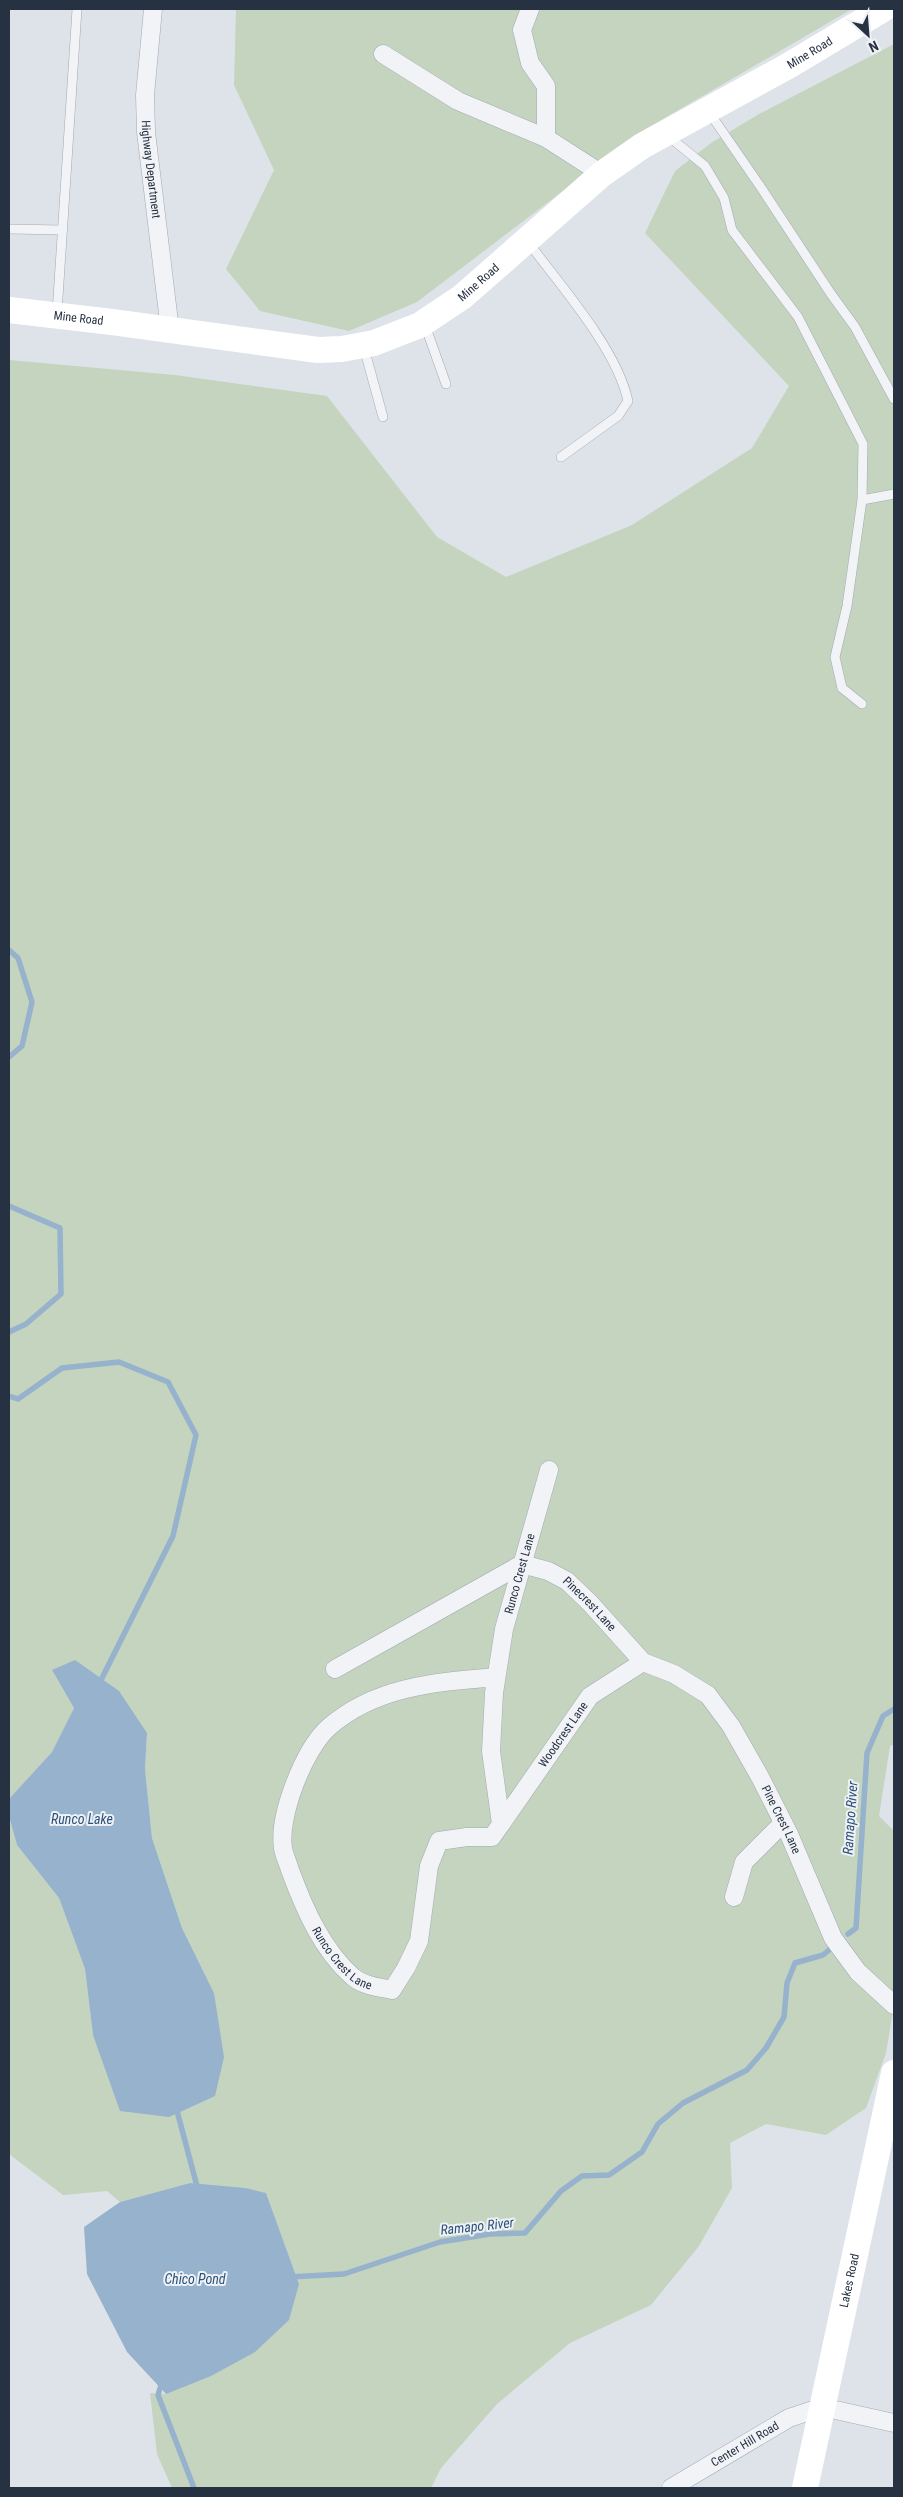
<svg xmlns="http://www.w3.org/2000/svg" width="903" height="2497" viewBox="0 0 903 2497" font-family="'Roboto Condensed',sans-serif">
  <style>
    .green { fill: #c4d4be }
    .water { fill: #96b2cc }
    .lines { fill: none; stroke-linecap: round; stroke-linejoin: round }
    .stream { stroke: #96b2cc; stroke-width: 5.5 }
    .lane-casing { stroke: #a3aab3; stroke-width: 10 }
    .street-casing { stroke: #a3aab3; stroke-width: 19 }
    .lane { stroke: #f1f3f7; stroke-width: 9 }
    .street { stroke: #f1f3f7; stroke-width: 18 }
    .secondary { stroke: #fff; stroke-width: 26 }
    .labels { text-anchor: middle; stroke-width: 4; stroke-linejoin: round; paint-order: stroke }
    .street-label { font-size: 12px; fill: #263141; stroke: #eef2f6 }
    .water-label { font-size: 14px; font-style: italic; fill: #2d5179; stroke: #eef2f6 }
  </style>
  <rect width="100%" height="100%" fill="#dee3e9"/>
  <path class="green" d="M236 9H852L639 133 417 302 349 331 260 311 226 269 274 170 234 85Z
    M894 44V1744L890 1746 879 1816 894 1831V2005L886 2053 866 2108 826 2135 766 2124 730 2143 732 2188 699 2246 651 2305 570 2343 497 2404 441 2468 431 2488H172L157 2454 150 2393 166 2394 299 2284 266 2193 190 2183 120 2202 107 2191 63 2195 9 2154V1816L17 1845 59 1898 85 1969 93 2035 214 1993 182 1928 152 1838 145 1769 147 1733 52 1670 74 1708 52 1752 9 1799V360L175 375 327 396 437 537 506 577 632 525 752 448 789 386 645 233 675 171 711 143 759 114Z"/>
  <path class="water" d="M75 1660 119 1691 147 1733 145 1769 152 1838 182 1928 214 1993 224 2057 215 2096 169 2117 120 2111 93 2035 85 1969 59 1898 17 1845 9 1816V1799L52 1752 74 1708 52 1670Z
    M190 2183 245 2188 266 2193 299 2284 289 2320 255 2352 211 2376 166 2394 127 2352 87 2274 84 2227 120 2202Z"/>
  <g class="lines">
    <path class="stream" d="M9 950 18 958 32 1002 22 1046 9 1057
      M9 1206 60 1228 61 1294 26 1324 9 1332
      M9 1396 18 1399 62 1368 119 1362 168 1382 196 1435 173 1536 99 1684
      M848 1934 856 1928 867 1753 883 1716 894 1709
      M176 2107 198 2190
      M289 2277 344 2274 440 2242 490 2234 525 2233 561 2191 582 2176 609 2175 642 2152 658 2124 683 2103 747 2070 766 2048 784 2017 787 1983 795 1963 823 1955 829 1950
      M162 2382 158 2395 194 2488"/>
    <defs>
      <path id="lane" d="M709 112 762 189 831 294 855 327 894 399
        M667 135 705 166 724 198 732 230 798 317 863 444 862 500 847 606 835 657 842 688 862 704
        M9 229 62 230
        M528 242C560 285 617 349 628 401L618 416 561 457
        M57 313 77 9
        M425 325 446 384
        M364 348 383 417
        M862 500 894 494"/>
      <g id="street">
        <path id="s1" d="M153 9 145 95 146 132 170 330"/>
        <path d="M530 9 522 30 530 63 546 86V138"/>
        <path d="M383 54 458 101 546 138 602 174"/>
        <path id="s2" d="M335 1669 522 1564 548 1571 567 1581 590 1603 643 1662 674 1674 708 1695 731 1726 760 1777 789 1834 833 1938 858 1972 894 2005"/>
        <path id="s3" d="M496 1677C437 1682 376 1686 329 1727 304 1749 278 1816 283 1848 284 1855 288 1863 290 1870 304 1908 322 1950 353 1977 364 1986 378 1987 392 1990L406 1968 419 1941 429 1866 439 1841 467 1837H492L501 1824 491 1751 494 1693 504 1629 549 1470"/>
        <path id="s4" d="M501 1824 590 1696 643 1662"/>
        <path d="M734 1897 744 1862 783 1823"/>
        <path id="s5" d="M671 2488 789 2418 822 2407 894 2423"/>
      </g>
    </defs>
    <use href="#lane" class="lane-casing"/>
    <use href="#street" class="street-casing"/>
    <use href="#lane" class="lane"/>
    <use href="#street" class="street"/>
    <g class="secondary">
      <path id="s6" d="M9 310 112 322 318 350 342 349 374 343 420 325 462 297 602 174 642 146 788 66 883 9"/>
      <path id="s7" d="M805 2488 894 2073"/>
    </g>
  </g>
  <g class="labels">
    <g class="street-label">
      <text dy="4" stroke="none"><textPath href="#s6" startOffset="895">Mine Road</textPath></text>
      <text dy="4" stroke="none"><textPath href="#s1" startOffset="161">Highway Department</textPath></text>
      <text dy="4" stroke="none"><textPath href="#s6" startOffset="490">Mine Road</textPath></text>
      <text dy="4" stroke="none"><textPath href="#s6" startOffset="70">Mine Road</textPath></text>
      <text dy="4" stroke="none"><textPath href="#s3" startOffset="982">Runco Crest Lane</textPath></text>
      <text dy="4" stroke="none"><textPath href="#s2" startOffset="295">Pinecrest Lane</textPath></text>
      <text dy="4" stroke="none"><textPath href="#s4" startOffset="109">Woodcrest Lane</textPath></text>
      <text dy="4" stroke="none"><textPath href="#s2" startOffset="592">Pine Crest Lane</textPath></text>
      <text dy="4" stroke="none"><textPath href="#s3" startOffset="438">Runco Crest Lane</textPath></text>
      <text dy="4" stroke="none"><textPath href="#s7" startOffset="212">Lakes Road</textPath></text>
      <text dy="4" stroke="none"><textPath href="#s5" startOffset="86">Center Hill Road</textPath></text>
    </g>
    <g class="water-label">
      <text transform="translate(850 1818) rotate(-86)" y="5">Ramapo River</text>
      <text x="82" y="1824">Runco Lake</text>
      <text transform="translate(477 2226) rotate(-6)" y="5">Ramapo River</text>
      <text x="195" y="2284">Chico Pond</text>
    </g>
  </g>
  <rect width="903" height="2497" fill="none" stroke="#263141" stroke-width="20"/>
  <g transform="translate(868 35) rotate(154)" stroke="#eef2f6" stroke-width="4" paint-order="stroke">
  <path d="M0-4L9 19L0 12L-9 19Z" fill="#263141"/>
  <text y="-8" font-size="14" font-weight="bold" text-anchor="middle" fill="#263141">N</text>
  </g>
</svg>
